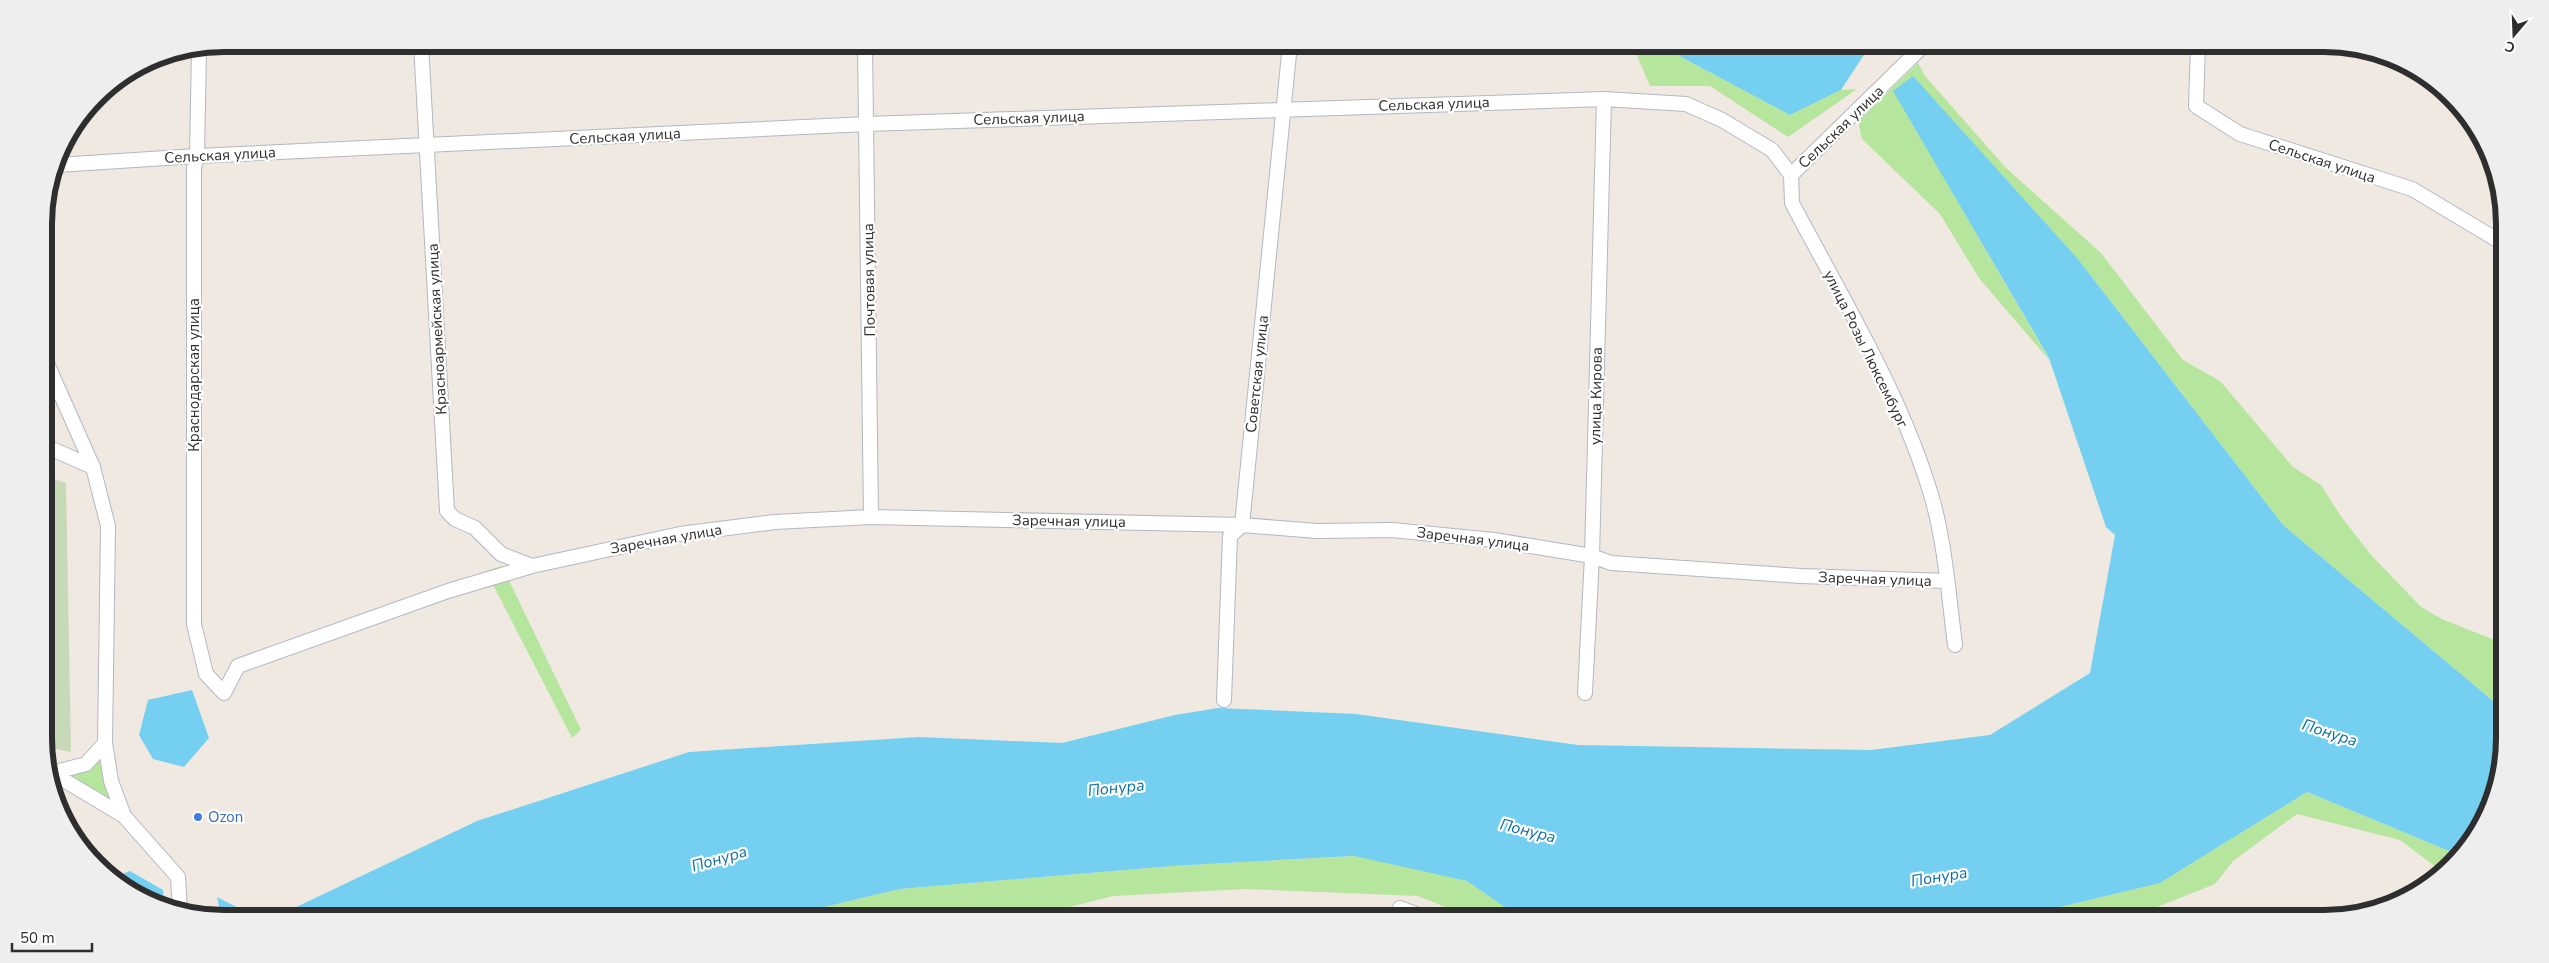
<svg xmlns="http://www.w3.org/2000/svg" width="2549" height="963" viewBox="0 0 2549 963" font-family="'Nunito Sans',sans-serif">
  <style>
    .green { fill: #b6e59e }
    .cemetery { fill: #c8d9b8 }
    .water { fill: #75cff0 }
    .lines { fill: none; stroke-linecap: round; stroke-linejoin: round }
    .minor-casing { stroke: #b4b7c1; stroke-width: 16 }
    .minor { stroke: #fff; stroke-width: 14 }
    .shop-dot { fill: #3f7fe0; stroke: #fff; stroke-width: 2 }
    .labels { text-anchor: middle; stroke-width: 4.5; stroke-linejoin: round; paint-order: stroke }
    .street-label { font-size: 15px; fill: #2e2e2e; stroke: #fff }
    .shop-label { font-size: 15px; fill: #366cbe; stroke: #fff; text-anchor: start }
    .water-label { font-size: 16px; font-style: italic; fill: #0d6fa3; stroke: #fff }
    .rim { fill: none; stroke: #2e2e2e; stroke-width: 6 }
  </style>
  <rect width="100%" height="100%" fill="#efe9e1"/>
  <path class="green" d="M1632 44H1657L1790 115 1841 90 1857 89 1788 137 1710 86H1650Z
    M1918 63 1925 76 2005 167 2101 253 2183 360 2220 381 2293 467 2321 485 2340 515 2371 555 2421 607 2444 620 2505 644V711L2283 525 2078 259 1913 77 1894 91 2050 361 1979 278 1940 214 1862 139 1858 121Z
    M502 566 581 730 572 738 486 571Z
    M105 743 124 816 52 773 86 764Z
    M2307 792 2461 856 2444 873 2400 840 2297 814 2233 861 2215 884 2127 919H2010L2160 883Z
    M1356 856 1467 881 1522 919H1459L1450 909 1418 896 1246 889 1113 896 1042 914 993 919H774L900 889 1172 866Z"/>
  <path class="cemetery" d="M46 477 66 483 71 752 47 747Z"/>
  <path class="water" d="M1657 44H1871L1841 90 1790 115Z
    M1913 76 2078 259 2283 525 2505 711V739L2496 797 2468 848 2461 856 2307 792 2160 883 2010 919H1522L1467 881 1354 856 1172 866 900 889 774 919H271L477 821 689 752 919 737 1062 743 1175 715 1218 708 1356 714 1578 745 1871 750 1990 735 2090 673 2115 535 2106 527 2049 358 1893 91Z
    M192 690 209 738 184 767 153 759 139 735 148 700Z
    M130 871 163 890 165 909 117 876Z
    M217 897 260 919H224L195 914 198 909 221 915Z"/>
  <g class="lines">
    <defs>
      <path id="minor" d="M421 44 447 511 455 519 475 528 501 554 532 566
        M865 44 871 517
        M2198 44 2196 106 2240 134 2412 189 2504 244
        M199 49 197 156 194 168V624L206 674 224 693 238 666 448 591 532 566 680 534 775 522 871 517 1242 525 1317 531 1392 530 1494 540 1592 556 1611 563 1801 576 1947 581
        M57 165 197 156 867 124 1604 99 1686 104 1722 120 1772 150 1791 175
        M1791 175 1792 203C1842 298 1902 395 1932 498 1945 543 1949 598 1955 645
        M1791 175 1925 44
        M45 359 93 467 108 526 105 743 111 781 124 816 178 877 180 912
        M45 446 93 467
        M1585 693 1592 556 1604 99
        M1224 700 1230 536 1242 525 1290 44
        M48 772 52 773 86 764 105 743
        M52 773 124 816
        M1400 908 1429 919"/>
    </defs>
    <use href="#minor" class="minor-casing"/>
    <use href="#minor" class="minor"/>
  </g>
  <circle class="shop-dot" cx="198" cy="817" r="5"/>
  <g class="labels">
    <g class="street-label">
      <text transform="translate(1434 104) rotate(-2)" y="5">Сельская улица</text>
      <text transform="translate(1029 118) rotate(-2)" y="5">Сельская улица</text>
      <text transform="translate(1841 127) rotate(-44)" y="5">Сельская улица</text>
      <text transform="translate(625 136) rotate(-3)" y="5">Сельская улица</text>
      <text transform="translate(220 155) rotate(-3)" y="5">Сельская улица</text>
      <text transform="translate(2322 161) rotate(18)" y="5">Сельская улица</text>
      <text transform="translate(869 280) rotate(-91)" y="5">Почтовая улица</text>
      <text transform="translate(437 329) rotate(-93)" y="5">Красноармейская улица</text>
      <text transform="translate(1866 349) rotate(64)" y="5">улица Розы Люксембург</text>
      <text transform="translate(1257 374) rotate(-84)" y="5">Советская улица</text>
      <text transform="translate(194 375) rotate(-90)" y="5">Краснодарская улица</text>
      <text transform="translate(1596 396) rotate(-89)" y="5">улица Кирова</text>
      <text transform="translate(1069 521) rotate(1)" y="5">Заречная улица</text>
      <text transform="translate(666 539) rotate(-10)" y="5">Заречная улица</text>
      <text transform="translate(1473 539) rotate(7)" y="5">Заречная улица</text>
      <text transform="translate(1875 579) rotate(2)" y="5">Заречная улица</text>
    </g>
    <g class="shop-label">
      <text x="208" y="822">Ozon</text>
    </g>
    <g class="water-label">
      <text transform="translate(2330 732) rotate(18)" y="6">Понура</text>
      <text transform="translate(1116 787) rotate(-6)" y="6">Понура</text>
      <text transform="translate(1528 830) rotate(14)" y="6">Понура</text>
      <text transform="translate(719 858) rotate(-16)" y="6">Понура</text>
      <text transform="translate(1939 876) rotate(-9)" y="6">Понура</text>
    </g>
  </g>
  <path d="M0 0H2549V963H0ZM224 52H2324A172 172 0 0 1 2496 224V738A172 172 0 0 1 2324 910H224A172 172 0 0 1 52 738V224A172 172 0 0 1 224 52Z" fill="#eee" fill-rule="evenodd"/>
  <path class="rim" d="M224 52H2324A172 172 0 0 1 2496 224V738A172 172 0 0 1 2324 910H224A172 172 0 0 1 52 738V224A172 172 0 0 1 224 52Z"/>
  <g transform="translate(2514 35) rotate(199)" stroke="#ffffff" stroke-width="4" paint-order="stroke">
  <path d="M0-4L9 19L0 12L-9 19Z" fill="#2e2e2e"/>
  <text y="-8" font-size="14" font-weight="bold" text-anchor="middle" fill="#2e2e2e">С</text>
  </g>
  <path d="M12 943v8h80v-8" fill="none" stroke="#2e2e2e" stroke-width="2.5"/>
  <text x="20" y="943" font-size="15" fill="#2e2e2e" stroke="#ffffff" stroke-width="4" paint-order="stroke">50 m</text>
</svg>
